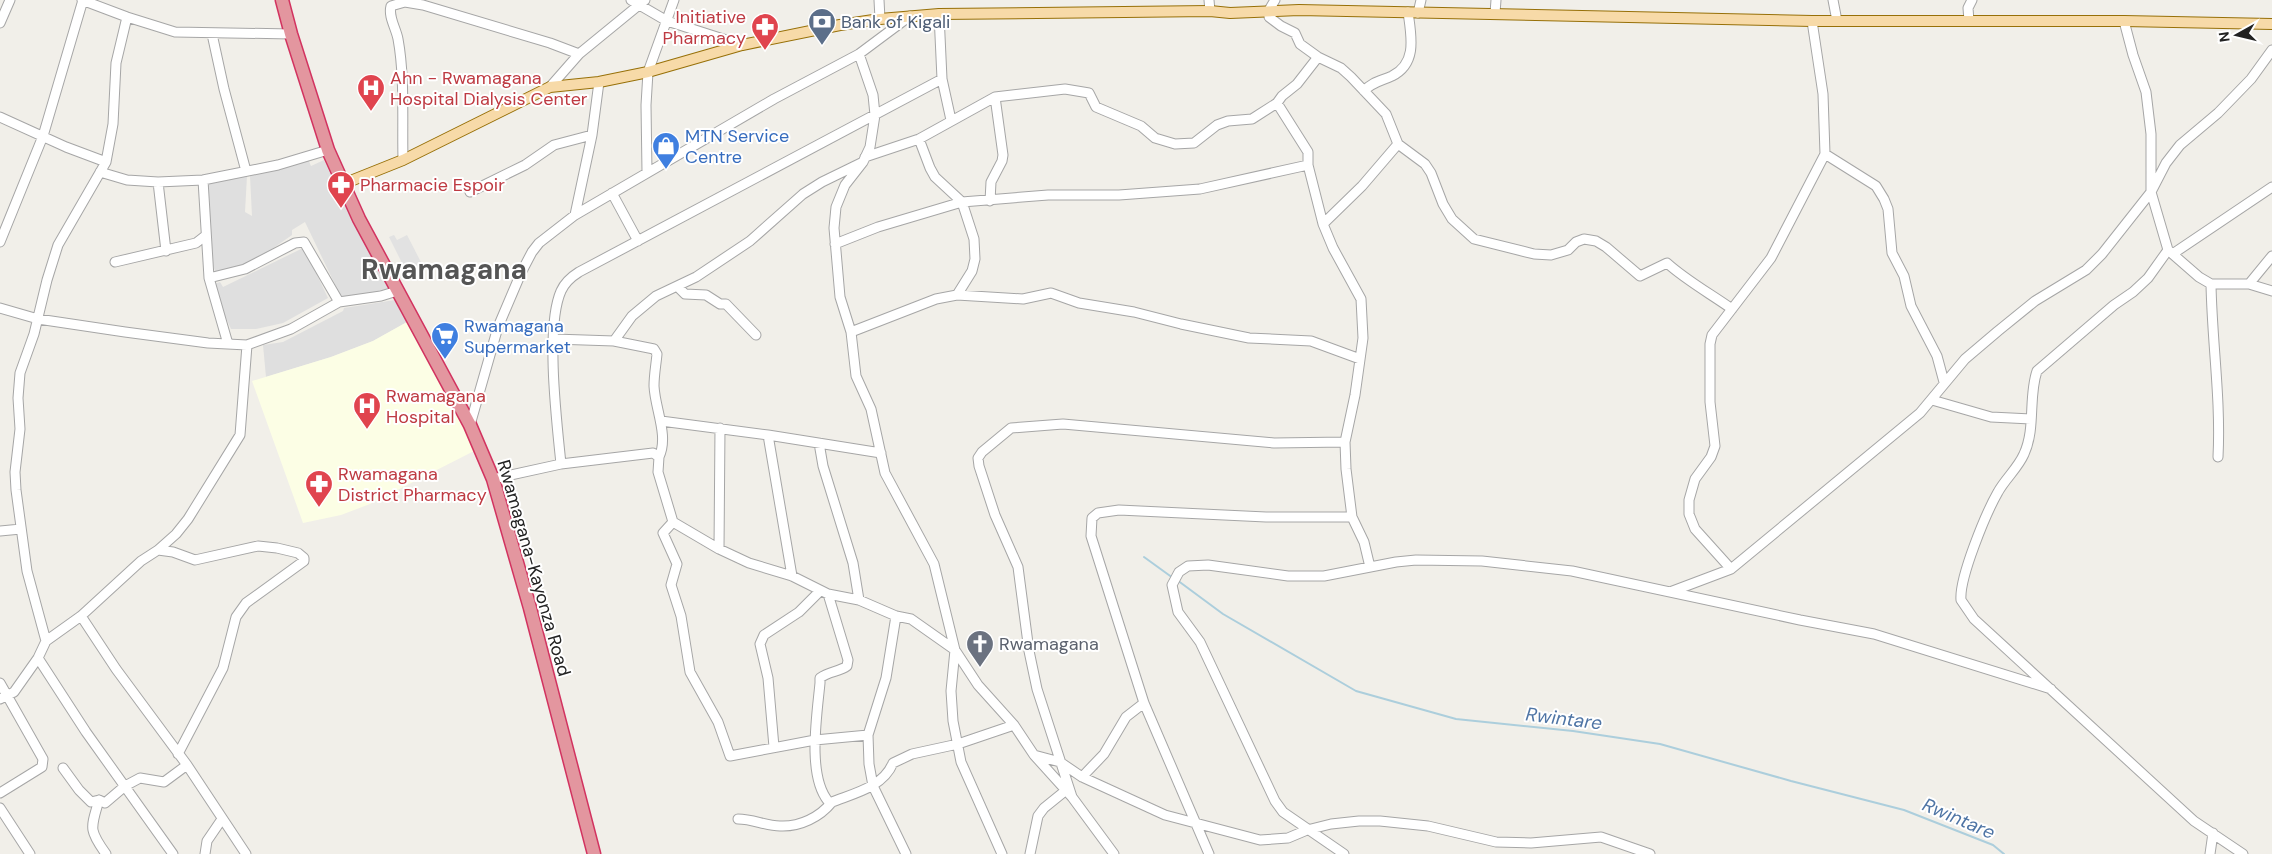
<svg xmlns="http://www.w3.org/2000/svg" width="2272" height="854" viewBox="0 0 2272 854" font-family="'DM Sans',sans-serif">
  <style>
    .residential { fill: #dfdfdf }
    .education { fill: #fcfee5 }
    .parking { fill: #e2e2e2 }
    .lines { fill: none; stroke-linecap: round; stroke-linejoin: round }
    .stream { stroke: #accedc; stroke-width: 2 }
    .minor-casing { stroke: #a6a6a6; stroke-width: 11 }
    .major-casing { stroke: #977008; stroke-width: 12 }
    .highway-casing { stroke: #d23360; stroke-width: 15 }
    .minor { stroke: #fff; stroke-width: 9 }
    .major { stroke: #f7daa8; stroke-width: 10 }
    .highway { stroke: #e3969f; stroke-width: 12 }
    .labels { text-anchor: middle; stroke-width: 4; stroke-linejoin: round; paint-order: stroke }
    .health-label { font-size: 18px; fill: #be3a42; stroke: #fff; text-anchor: start }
    .service-label { font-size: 18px; fill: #4e5e75; stroke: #fff; text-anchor: start }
    .shop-label { font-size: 18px; fill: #366cbe; stroke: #fff; text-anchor: start }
    .street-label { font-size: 18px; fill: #222; stroke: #fff }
    .worship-label { font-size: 18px; fill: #5b616d; stroke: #fff; text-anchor: start }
    .water-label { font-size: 19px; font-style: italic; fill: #4f75a5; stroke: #fff }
    .town-label { font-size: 28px; font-weight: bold; fill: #555; stroke: #fff }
  </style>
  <rect width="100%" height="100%" fill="#f1efe9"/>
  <path class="residential" d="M308 159 311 166 324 160 344 204 349 208 390 287 376 293 341 297 305 222 292 230V235L262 256 240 267 216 274 212 262 208 223 210 222 207 185 208 182 247 176 245 212 252 216 250 176Z
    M301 249H304L309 258 328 298 283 323 256 329H231L211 285 220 282 223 287Z
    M395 300 407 322 373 341 331 357 266 377 263 345 283 342 343 311 344 308Z"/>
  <path class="education" d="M407 322 476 450 370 504 341 515 303 523 252 381 331 357 373 341Z"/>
  <path class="parking" d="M394 235 397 240 407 235 424 268 425 273 421 279 413 280 409 277 389 237Z"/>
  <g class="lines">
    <path class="stream" d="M1144 557 1173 578
      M1177 580 1223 614 1356 691 1456 719 1573 731 1660 744 1791 781 1904 810 1993 845 2004 854"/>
    <defs>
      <path id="minor" d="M82 0 127 17 175 32 291 34
        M631 0 667 21 742 45
        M879 0 880 19
        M1209 0 1210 11
        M1275 0 1269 10V17L1281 26 1295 33 1300 44 1318 57 1341 68 1351 77 1386 114 1398 144 1425 164 1431 173 1443 204 1452 219 1474 239 1534 254 1551 255 1568 250 1576 242 1584 239 1596 241 1606 247 1640 276 1667 263C1687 281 1711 294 1732 309
        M1833 0 1837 21
        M1418 13 1421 0
        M1495 13 1496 0
        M939 14 942 79 951 120
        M1969 21 1968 8 1972 0
        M2124 21 2133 55 2146 92 2151 134V192L2168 250 2199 277 2211 284H2249L2272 291
        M0 23 10 0
        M212 34 224 89 246 171
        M859 54 873 95 875 115 870 147 863 162 845 185 836 207 834 228 840 297 851 332 856 376 871 409 885 473 934 564 955 650 951 691 953 721 961 762 1002 854
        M550 87 579 54 645 0
        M1364 91C1372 82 1381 81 1392 76 1418 63 1411 35 1408 12
        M1277 103 1308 152V165L1323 224 1333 248 1361 299 1363 338 1355 395 1345 442 1346 469 1352 517 1364 542 1370 567
        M0 117 66 147 106 162
        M919 139 930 168 935 177 962 202 974 239 975 259 972 271 957 295
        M1825 154 1876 186 1884 199 1888 209 1892 253 1904 276 1911 306 1937 356 1944 382
        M865 157 919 139 995 97 1065 89 1089 93 1096 107 1141 126 1155 138 1175 144 1194 143 1217 125 1228 121 1252 119 1277 103 1282 96 1297 84 1318 57
        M403 160C402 121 405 77 398 39 396 28 388 17 391 6L405 2 423 5 550 43 579 54
        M100 172 127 180 158 182 203 180 278 165 328 150
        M647 172 646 105 648 72 674 0
        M203 180 209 278 228 344
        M158 182 166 251
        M470 192 525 165 554 145 592 135
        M612 193 638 241
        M990 201 991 182 1002 161 1003 155 995 97
        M575 215 592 135 599 82
        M1323 224 1362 186 1398 144
        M0 242 43 136 83 0
        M835 244 878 227 962 202 1048 195H1119L1200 189 1308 165
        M2168 250 2148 278 2133 292 2114 305 2037 371C2028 397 2036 428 2024 454 2018 468 2005 479 1998 492 1986 513 1959 578 1961 600L1974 619 2194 821 2243 854
        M2174 253 2272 187
        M115 262 196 243 205 236
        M209 278 245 269 295 243 304 242 339 302
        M2211 284C2212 342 2221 399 2218 457
        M2249 284 2272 256
        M678 287 685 294 706 295 720 304H726L756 335
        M0 308 38 319 125 332 208 343 247 345 291 329 339 302 381 296 397 291
        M851 332 936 299 957 295 1023 299 1051 293 1079 303 1134 312 1181 324 1249 338 1311 341 1360 359
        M554 339 614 341 654 349 657 354C656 365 654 375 654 386 655 409 669 436 659 457
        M614 341 632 316 656 296 696 277 750 241 803 194 822 182 861 163
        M1932 400 1991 417 2031 419
        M661 421 768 435 881 453
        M470 425 498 327 521 273 532 252 539 243 575 215 774 99 859 54 910 16
        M768 435 792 576
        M819 443 823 466 853 563 859 600
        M561 464C557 424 545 327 561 291 565 282 571 277 579 272L942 79
        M493 479 561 464 653 453 659 457 658 472 673 522 719 549 749 563 792 576 828 594 859 600 896 616 911 619 955 650 978 685 1014 725 1034 755 1072 797 1114 854
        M673 522 663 533 677 564 671 585 681 616 690 672 718 722 730 756 815 740 868 735
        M0 531 21 529
        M719 549 720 428
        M158 550 173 552 195 560 258 546 277 548 298 553 304 558V561L246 603 236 617 223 668 178 754
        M1731 569 1695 529 1689 514V500L1695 479 1711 457 1715 446 1710 402V344L1712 335 1771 258 1825 154 1823 94 1812 21
        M1670 592 1731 569 1920 413 1965 359 1998 331 2035 301 2086 270 2102 254 2151 192 2166 163 2180 145 2218 113 2251 79 2272 50
        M828 594 848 660 847 666C839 672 829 671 820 678V683C817 715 807 775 828 801L832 802C855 793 883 787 893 763L912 754 958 744 1014 725
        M81 616 116 669 187 765 246 854
        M896 616 886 678 868 735 869 764 873 786 906 854
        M46 641 27 571 16 490 15 472 20 429 18 398 20 373 34 334 47 280 58 245 106 162 113 124 116 63 127 17
        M38 658 86 732 173 854
        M0 683 43 759 42 767 0 793
        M0 699 14 692 38 658 46 641 81 616 141 561 158 550 176 534 188 519 240 435 247 345
        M774 747 768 678 760 644 764 635 799 612 820 591
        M1034 755 1060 762 1082 777 1165 815 1260 840 1288 838 1307 830 1331 824 1359 821H1380L1428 826 1496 842 1531 843 1601 837 1650 854
        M63 768 79 790 91 802 99 800 105 803 125 786 140 778 164 782 187 765
        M1082 777 1104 754 1126 717 1144 703
        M1072 797 1037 689 1029 651 1018 567 995 515 979 466 978 458 982 452 1011 428 1063 424 1274 443 1345 442
        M99 800C91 828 88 829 106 854
        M0 808 30 854
        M738 819C753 819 766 826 780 826 800 827 820 817 832 802
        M205 854 207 841 222 819
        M1030 854 1038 816 1044 808 1065 791
        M1209 854 1144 703 1091 536 1092 518 1098 513 1119 510 1266 517H1352
        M1344 854 1283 812 1275 801 1200 642 1178 612 1172 585 1179 572 1188 566 1208 565 1288 576H1324L1396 562 1416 560 1482 561 1572 571 1800 620 1874 634 2051 689
        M2210 854 2213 833"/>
      <path id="major" d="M343 184 403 160 550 87 599 82 648 72 742 45 840 25 880 19 939 14 1210 11 1230 13 1299 10 1812 21H2124L2272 24"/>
      <path id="highway" d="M282 0 291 34 328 150 359 219 470 425 493 479 530 608 594 854"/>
    </defs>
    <use href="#minor" class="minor-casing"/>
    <use href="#major" class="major-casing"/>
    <use href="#highway" class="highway-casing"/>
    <use href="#minor" class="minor"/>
    <use href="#major" class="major"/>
    <use href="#highway" class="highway"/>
  </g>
  <defs>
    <symbol id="bank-pin" viewBox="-11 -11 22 30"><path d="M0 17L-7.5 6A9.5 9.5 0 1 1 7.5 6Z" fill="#5c6f8a" stroke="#fff"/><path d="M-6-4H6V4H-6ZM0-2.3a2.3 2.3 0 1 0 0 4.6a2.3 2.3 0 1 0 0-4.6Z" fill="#fff"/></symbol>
    <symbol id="pharmacy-pin" viewBox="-11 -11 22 30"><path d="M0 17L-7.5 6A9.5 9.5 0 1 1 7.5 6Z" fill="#e0444e" stroke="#fff"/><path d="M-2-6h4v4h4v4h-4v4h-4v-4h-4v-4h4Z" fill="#fff"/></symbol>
    <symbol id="hospital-pin" viewBox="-11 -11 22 30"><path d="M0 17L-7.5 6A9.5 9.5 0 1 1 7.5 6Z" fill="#e0444e" stroke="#fff"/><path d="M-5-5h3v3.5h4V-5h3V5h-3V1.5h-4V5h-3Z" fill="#fff"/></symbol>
    <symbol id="shop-pin" viewBox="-11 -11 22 30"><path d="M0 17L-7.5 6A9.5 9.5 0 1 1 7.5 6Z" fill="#3f7fe0" stroke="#fff"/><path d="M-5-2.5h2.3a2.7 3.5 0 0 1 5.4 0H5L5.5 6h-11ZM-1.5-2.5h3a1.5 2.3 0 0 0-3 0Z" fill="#fff"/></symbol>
    <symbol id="supermarket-pin" viewBox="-11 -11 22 30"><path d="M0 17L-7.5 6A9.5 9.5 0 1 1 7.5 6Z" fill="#3f7fe0" stroke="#fff"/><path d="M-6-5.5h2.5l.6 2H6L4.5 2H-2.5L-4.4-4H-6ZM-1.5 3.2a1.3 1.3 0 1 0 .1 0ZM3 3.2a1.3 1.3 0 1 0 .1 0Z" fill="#fff"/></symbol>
    <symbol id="church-pin" viewBox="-11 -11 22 30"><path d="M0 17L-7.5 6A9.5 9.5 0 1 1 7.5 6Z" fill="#6b7280" stroke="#fff"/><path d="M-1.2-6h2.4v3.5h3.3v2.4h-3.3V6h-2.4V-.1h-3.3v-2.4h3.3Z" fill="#fff"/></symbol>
  </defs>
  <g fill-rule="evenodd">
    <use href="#bank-pin" x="806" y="6" width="32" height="43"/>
    <use href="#pharmacy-pin" x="749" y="11" width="32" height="43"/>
    <use href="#hospital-pin" x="355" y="72" width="32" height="43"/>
    <use href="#shop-pin" x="650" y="130" width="32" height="43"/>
    <use href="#pharmacy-pin" x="325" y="169" width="32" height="43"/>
    <use href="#supermarket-pin" x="429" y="320" width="32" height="43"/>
    <use href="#hospital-pin" x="351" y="390" width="32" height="43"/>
    <use href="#pharmacy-pin" x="303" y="468" width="32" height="43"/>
    <use href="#church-pin" x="964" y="628" width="32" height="43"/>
  </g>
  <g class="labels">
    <g class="health-label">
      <text x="746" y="23" text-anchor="end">Initiative<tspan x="746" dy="21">Pharmacy</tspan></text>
      <text x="390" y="84">Ahn - Rwamagana<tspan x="390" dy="21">Hospital Dialysis Center</tspan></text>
      <text x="360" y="191">Pharmacie Espoir</text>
      <text x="386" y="402">Rwamagana<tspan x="386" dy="21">Hospital</tspan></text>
      <text x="338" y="480">Rwamagana<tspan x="338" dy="21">District Pharmacy</tspan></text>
    </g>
    <g class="service-label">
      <text x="841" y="28">Bank of Kigali</text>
    </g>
    <g class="shop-label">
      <text x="685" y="142">MTN Service<tspan x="685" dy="21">Centre</tspan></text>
      <text x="464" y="332">Rwamagana<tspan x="464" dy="21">Supermarket</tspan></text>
    </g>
    <g class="street-label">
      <text transform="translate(534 568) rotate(74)" y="6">Rwamagana-Kayonza Road</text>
    </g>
    <g class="worship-label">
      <text x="999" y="650">Rwamagana</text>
    </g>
    <g class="water-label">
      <text transform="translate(1564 718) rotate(7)" y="7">Rwintare</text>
      <text transform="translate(1959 818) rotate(23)" y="7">Rwintare</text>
    </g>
    <g class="town-label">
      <text x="444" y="279">Rwamagana</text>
    </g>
  </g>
  <g transform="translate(2237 35) rotate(262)" stroke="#ffffff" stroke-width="4" paint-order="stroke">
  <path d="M0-4L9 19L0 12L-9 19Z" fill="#222222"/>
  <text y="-8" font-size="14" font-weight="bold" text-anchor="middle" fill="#222222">N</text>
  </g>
</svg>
